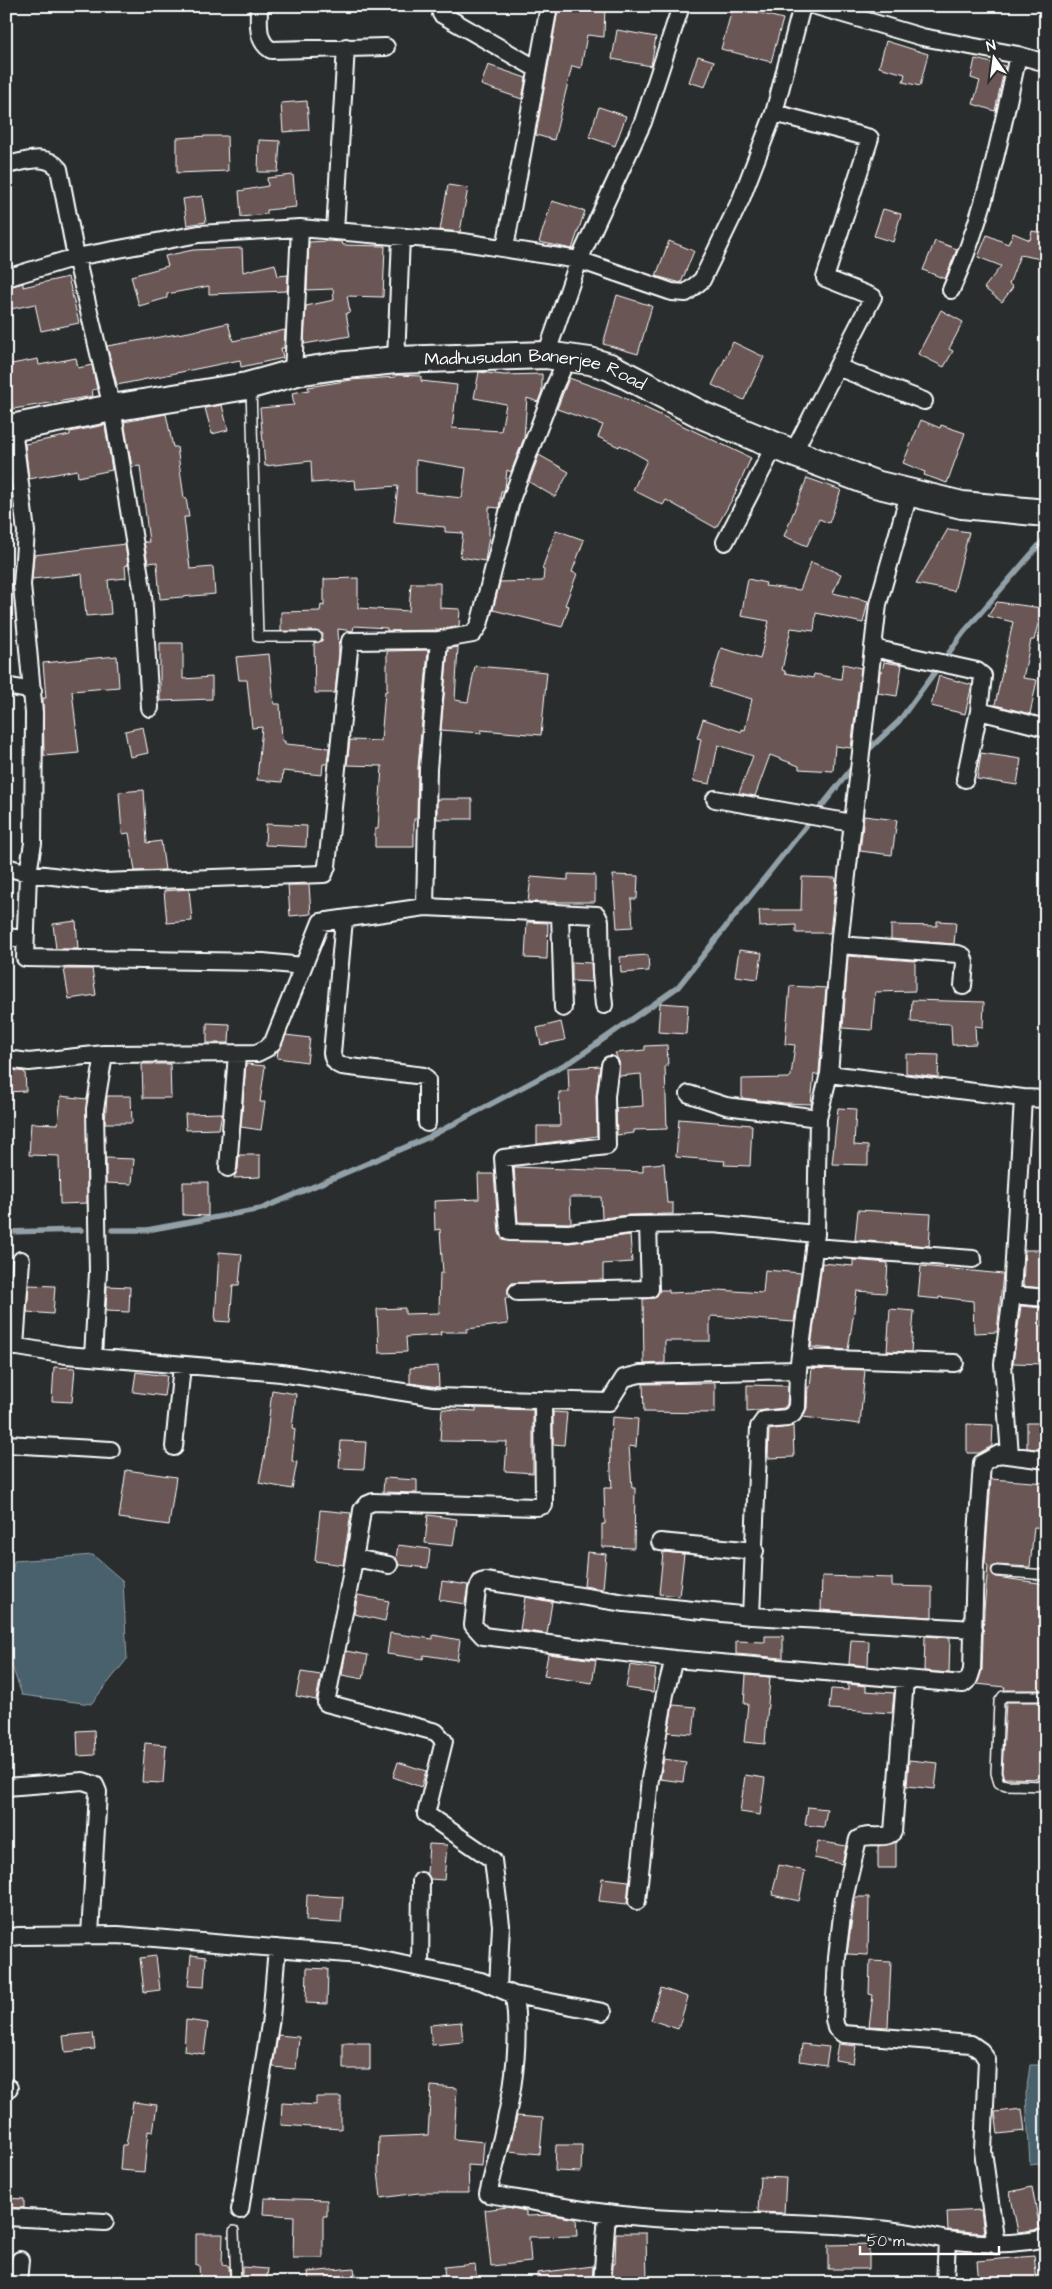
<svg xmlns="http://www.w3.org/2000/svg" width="1052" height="2289" viewBox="0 0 1052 2289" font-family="'Architects Daughter',sans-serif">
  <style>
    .water { fill: #49616d; stroke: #92a0a7 }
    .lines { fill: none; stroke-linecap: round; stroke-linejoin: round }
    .stream { stroke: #92a0a7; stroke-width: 5.5 }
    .building { fill: #6a5755; stroke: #fff; fill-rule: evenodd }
    .lane-casing { stroke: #fff; stroke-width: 12 }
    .street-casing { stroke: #fff; stroke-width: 20 }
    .primary-casing { stroke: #fff; stroke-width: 30 }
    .lane { stroke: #2a2d2e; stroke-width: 9 }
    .street { stroke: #2a2d2e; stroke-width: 16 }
    .primary { stroke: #2a2d2e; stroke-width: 26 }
    .labels { text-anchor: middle; stroke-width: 5; stroke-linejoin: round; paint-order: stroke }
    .street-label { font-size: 18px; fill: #fff; stroke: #2a2d2e }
  </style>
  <rect width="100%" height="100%" fill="#2a2d2e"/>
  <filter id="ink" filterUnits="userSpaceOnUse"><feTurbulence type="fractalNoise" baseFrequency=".02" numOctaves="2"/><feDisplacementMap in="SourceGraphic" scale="10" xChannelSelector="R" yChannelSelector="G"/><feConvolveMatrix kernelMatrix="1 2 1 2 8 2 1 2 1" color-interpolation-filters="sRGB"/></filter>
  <g filter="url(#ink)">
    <path class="water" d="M93 1555 123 1581 127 1659 91 1704 22 1695 6 1649V1617L14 1561Z
      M1030 2065H1046V2163L1030 2165 1026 2094Z"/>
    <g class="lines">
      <path class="stream" d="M865 753 899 721 964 632 1046 537
        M112 1230H147L261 1209 429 1137 575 1059 678 987 856 763
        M6 1232 81 1230"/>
    </g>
    <path class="building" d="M562 6H605L604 37 587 35 581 68 572 66 554 140 536 135 558 10 562 11Z
      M733 6 783 19 771 62 721 49Z
      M617 30 656 37 651 66 612 59Z
      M886 41 928 54 920 86 903 82 905 74 879 67Z
      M698 56 714 61 705 87 689 82Z
      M975 59 1005 66 995 111 973 104 980 81 971 78Z
      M488 65 526 78 522 99 481 85Z
      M307 101 309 130 283 132 281 103Z
      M599 107 626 116 615 146 589 137Z
      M207 136H227L228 171 177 173V138Z
      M259 140 280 141 278 172H258Z
      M293 175 296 207 267 210V214L241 217 239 191 268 186 267 178Z
      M448 185 468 188 460 232 440 230Z
      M202 196 206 222 187 225 183 199Z
      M552 201 585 211 572 249 539 242Z
      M883 209 901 214 893 242 874 236Z
      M1032 231 1046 234V260L1020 255 1009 284 1013 287 1002 302 984 288 1001 266 978 257 987 235 1008 244 1013 233 1030 240Z
      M329 241 342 242 343 245 385 246 383 297 347 296 350 312 346 313 350 336 304 344 306 306 334 300 333 289 307 290 309 242Z
      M669 241 694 251 681 283 656 276Z
      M935 241 957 249 945 279 923 270Z
      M242 248 243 272 275 264 278 276 288 275 287 291 209 294V286L167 294V298L139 306 131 276 168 266 165 256 193 250Z
      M68 277 79 323 41 331 35 304 6 310V288L23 283V287Z
      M617 295 652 306 638 354 603 344Z
      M941 310 963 322 949 349 953 351 944 367 918 354Z
      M228 323 233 341 285 330 284 348H281L283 358 241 367 240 360 117 385 107 346 189 332Z
      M733 342 764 357 744 400 712 385Z
      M76 358 78 368 92 365 97 389 92 390 93 396 13 409 6 365 38 359 39 365Z
      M479 372 504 375 542 374V391L538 402 527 398 524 438 511 472 507 470 505 488 504 491H501L499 508 489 507V536L485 561 460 557 463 533 445 532V527L394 522 398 486 356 489 355 480 312 483 311 461 265 466 260 408 294 405 292 393 309 390 308 387 351 380 396 377V375L421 376V381L457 385 452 428 501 431 506 404 474 398ZM416 460 466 468 462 498 416 493Z
      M569 378 618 395 751 458 734 496 716 528 666 500 663 505 633 490 647 460 620 445 619 447 598 437 603 425 557 409Z
      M222 405 228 430 212 434 205 408Z
      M166 414 173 447H177L184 498H186L189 517H184L190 569 213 567 215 594 160 599 157 562 148 563 144 542H149L140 466 132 467 124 422Z
      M921 420 940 428 941 425 965 433 947 483 924 475 925 472 903 463Z
      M105 425 112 470 78 477 77 470 29 479 25 444 70 435V432Z
      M539 455 569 472 555 497 529 482Z
      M807 478 841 490 829 523 819 519 807 546 784 536Z
      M948 529 969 532 954 591 916 584Z
      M556 530 584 540 572 572 577 574 565 605 569 606 562 627 493 610 500 582 543 581 544 570 542 569Z
      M125 544 128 565 125 566 126 578 108 580 111 614 86 616 82 574 32 579 34 555Z
      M811 562 841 574 833 593 868 601 863 623 816 613 814 631 791 628 782 670 785 671V673L813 678 814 674 841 679 843 664 861 668 851 748 835 746 833 771 799 769V766L770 755 755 796 739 793 753 756 718 745 710 784 693 781 701 739 697 738 703 719 742 732V729L745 730 752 699 710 687 721 648 760 659 769 621 741 616 748 579 766 583 765 586 800 590Z
      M358 578V608L409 611 411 583H440V608L460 609 459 626 438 630 387 631V628L354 626 353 631 338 629 339 654 335 693H315L314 643 322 641 323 634 317 631H281V612L320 611 321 605 324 606V579Z
      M997 602 1042 608 1034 640H1031L1023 678 1037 680 1030 714 995 705 1013 622 988 616Z
      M160 643H183V679L212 677V699L160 701Z
      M458 647 455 700 468 702 475 666 547 672 541 735 481 730V733L441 730 448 649Z
      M428 650 418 768 417 819H414V847H375V829H378L382 766 347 765 350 740 381 741 385 691H387V651Z
      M269 654 274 704H280L282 741H285V744L329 748 327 764H323L322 775 283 771 282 782 257 780 262 727 252 728 247 680H239L236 657Z
      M117 656 119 687 72 691 79 753 44 756 43 698H46L43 663Z
      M884 662 902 665 897 696 878 693 880 671 882 672Z
      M939 676 972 685 965 714 931 706Z
      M143 727 148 753 130 757 125 731Z
      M981 753 1021 759 1017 785 977 779Z
      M144 790 147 843 161 841 165 870 135 871 129 833 122 834 119 792Z
      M437 799H472V819H437Z
      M864 816 897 820 892 855 860 851Z
      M266 824 307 826 306 847 265 845Z
      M568 874 595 875V902H528L531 877 568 880Z
      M613 875 638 876 637 899H631L633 927 617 928Z
      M802 877 836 878 830 933H796V925L760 927 759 910H801Z
      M288 885H309L311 914 290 916Z
      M189 889 192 921 167 923 164 891Z
      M76 921 78 949H56L53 924Z
      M937 921 956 922 954 944 891 939V925L937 926Z
      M527 922 548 923 547 959 525 958Z
      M739 950 762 953 758 979 735 976Z
      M648 955 649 971 621 973 620 957Z
      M848 956 915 961V991L875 992 872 1030 843 1028Z
      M572 962 591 963 592 982 572 981Z
      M64 969H92L96 995 69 999Z
      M790 986 826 988 819 1072 818 1075 814 1074 811 1104 784 1103 742 1098V1079L789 1078 791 1076 795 1045 785 1044Z
      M912 1000 984 1002 983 1027 975 1026 976 1044 952 1045 951 1024 911 1022Z
      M660 1003 688 1005 686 1034 658 1032Z
      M561 1022 565 1040 541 1045 537 1028Z
      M207 1023 230 1024 229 1043H207Z
      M286 1035 310 1038 307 1062 277 1058 278 1051Z
      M667 1045 668 1066H665L667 1129 634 1130V1133L617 1135 616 1108 643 1106 641 1074 619 1076V1062L615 1053 645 1050V1046Z
      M906 1054 939 1055 938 1077 906 1073Z
      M142 1064H170L171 1098H143Z
      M246 1064 265 1066 260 1102H265L261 1130 241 1127Z
      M600 1066 596 1096 597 1136 537 1144V1126H560L559 1092H569L568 1068Z
      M6 1069 25 1072 26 1091 6 1092Z
      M61 1096 87 1099V1203L60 1204 59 1156 29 1155 31 1123 58 1124Z
      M107 1096H131L132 1123H105Z
      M838 1108 856 1109 854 1145 868 1146V1165L832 1164Z
      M222 1113 219 1129 186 1130 185 1114Z
      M679 1119 752 1125 750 1166 724 1165 725 1161 676 1157Z
      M239 1155H260V1177L234 1178 238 1169Z
      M106 1158 134 1159 132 1184 106 1183Z
      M664 1163 667 1203H673V1214L629 1215 602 1218 601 1197H570L571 1223 518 1222 514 1167 643 1172V1165Z
      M478 1174H494L499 1233 504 1240 569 1243 630 1235 632 1262 603 1264V1280L512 1283 508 1288 509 1298H505L508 1324 467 1329V1332H440L441 1335 406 1337 407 1352 379 1353 377 1309 405 1308V1314L439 1313 440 1273H443L440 1229 435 1230 434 1201 479 1199Z
      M183 1182H208V1216L183 1215Z
      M858 1210 931 1214 929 1246 855 1240Z
      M1025 1250H1044L1042 1288 1023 1286Z
      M219 1252 242 1254 239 1285H233L230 1322 215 1321Z
      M853 1260 888 1263 886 1293 857 1291 848 1350 811 1347 822 1263 853 1266Z
      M921 1266 1003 1274 997 1332 974 1333 973 1301 939 1297V1299L918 1297Z
      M765 1270 801 1273 794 1322 712 1316 710 1318V1341H665V1363L644 1364 643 1299 655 1298 660 1290H669V1293L719 1291V1290L763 1293Z
      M29 1285 55 1286 53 1314 27 1312Z
      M107 1286 130 1287 129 1312 106 1311Z
      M1021 1306 1042 1308 1043 1364 1013 1363Z
      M890 1309 914 1311 911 1352 887 1351Z
      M438 1366 439 1387 410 1383V1368Z
      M54 1367 75 1368 72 1402 52 1401Z
      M812 1368 865 1370 860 1424 803 1417 807 1408 808 1387H810Z
      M136 1372 167 1376 164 1396 133 1392Z
      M715 1383V1413L644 1412 643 1384Z
      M747 1385 788 1386 787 1404 784 1408 747 1412Z
      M272 1390 296 1394 292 1428 295 1429 292 1461 297 1462 292 1489 259 1483 265 1453Z
      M476 1408 533 1410V1473L505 1471 507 1442 440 1441 442 1409 476 1411Z
      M553 1412 567 1413 564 1445 553 1444Z
      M612 1417 638 1419 636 1447 629 1446 632 1488H635L634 1548 602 1547V1524H605L604 1488H612L610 1453Z
      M1027 1423H1046V1450L1027 1448Z
      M967 1424 993 1425 992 1446 979 1453H967Z
      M793 1426 794 1457 768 1458 769 1430Z
      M341 1441 366 1442 364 1469 339 1468Z
      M126 1470 176 1477 169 1525 119 1518Z
      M384 1478 417 1480V1493L383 1492Z
      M991 1479 1046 1483V1528L1034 1527 1030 1567 997 1565 992 1567 991 1571 996 1577 1046 1584V1690H1004L1005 1687 977 1684 982 1670 984 1610 988 1566 985 1563Z
      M320 1510 351 1513 343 1565 315 1561Z
      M428 1515 457 1519 453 1546 425 1543Z
      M398 1545 430 1549 428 1568 399 1565 396 1559Z
      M587 1552 606 1554 603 1589 584 1586Z
      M663 1552 684 1554 679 1596 659 1594Z
      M822 1576 892 1578V1586L932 1587V1617L821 1610Z
      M442 1581 468 1585 465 1604 439 1600Z
      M358 1595 389 1601 385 1621 354 1614Z
      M525 1597 552 1602 547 1634 520 1630Z
      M390 1633 433 1639V1635L460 1640 457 1660 424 1655 423 1659 387 1654Z
      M765 1636H783V1658L736 1654V1641L765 1642Z
      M925 1636 950 1638 949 1673 924 1671Z
      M851 1640 869 1641 868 1666 849 1664Z
      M346 1651 368 1655 363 1679 342 1675Z
      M548 1654 596 1660 592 1683 544 1676Z
      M630 1665 656 1669 653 1692 626 1688Z
      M301 1672 321 1675 316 1700 296 1696Z
      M746 1675 770 1677 765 1744 744 1742 748 1704H744Z
      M848 1684 866 1686V1691L894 1693 892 1713 829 1709 831 1689 848 1690Z
      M1006 1702H1045L1043 1739H1046V1779L1004 1778 1002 1772Z
      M673 1705 696 1707 693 1734 668 1732Z
      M94 1730 95 1755 78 1756 77 1731Z
      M145 1743 166 1745 163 1783 142 1782Z
      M664 1759 686 1762 683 1782 660 1779Z
      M909 1760 938 1763 935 1789 907 1786Z
      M398 1762 426 1771 421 1787 393 1777Z
      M745 1775 765 1778 760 1815 740 1812Z
      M808 1807 827 1809 824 1827 805 1825Z
      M818 1841 846 1846 842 1864 814 1858Z
      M896 1842V1868H878V1846Z
      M429 1844 447 1845 444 1880 430 1879 427 1873Z
      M779 1865 805 1871 799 1901 772 1895Z
      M602 1878 629 1881 627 1904 599 1901Z
      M307 1895 343 1897 341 1923 306 1921Z
      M855 1897H869L868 1955 847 1954Z
      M191 1955 206 1957 204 1987 188 1986Z
      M156 1956 160 1990 144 1992 140 1958Z
      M870 1961 891 1962 888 2027 869 2026 873 1995 869 1994Z
      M307 1968 328 1969 327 2004 306 2003Z
      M661 1988 688 1997 678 2029 651 2020Z
      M186 2020 208 2023 204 2054 184 2051Z
      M461 2022 463 2042 432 2045 430 2025Z
      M93 2033 95 2049 65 2052 63 2036Z
      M278 2035 299 2037 296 2069 273 2067Z
      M343 2043H370V2069H343Z
      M802 2044 829 2047 826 2065 800 2061Z
      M838 2044 856 2046 853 2063 835 2060Z
      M431 2086 457 2088 454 2139 484 2142 482 2166 468 2165 469 2193H418L381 2198 378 2171 379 2137 428 2135Z
      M316 2097H341V2129L281 2125 282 2103 316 2105Z
      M133 2102 157 2105 153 2132 148 2131 144 2172 120 2170 122 2145H126Z
      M1022 2109 1025 2131 998 2134 995 2112Z
      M517 2116 543 2118 540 2154 509 2151Z
      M556 2145H582L581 2172 555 2171Z
      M760 2177 786 2178 784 2213 758 2212Z
      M1032 2187 1040 2229 1018 2232 1010 2192Z
      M6 2198 24 2199V2208L6 2207Z
      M264 2198 327 2200V2216H323V2258H293L294 2216 263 2214Z
      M507 2207 526 2211V2216L552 2215 576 2219 577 2236 529 2237 531 2262 491 2266 485 2210Z
      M981 2210 984 2233 948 2230 947 2212Z
      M616 2233H646L647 2283H612L613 2264H615Z
      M196 2234H223L222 2265 229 2266 230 2283H200L199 2265H196Z
      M869 2244V2269H828V2245Z
      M1034 2256 1037 2280 979 2283 977 2261Z
      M475 2264 477 2283H445L444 2267Z
      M593 2266 592 2283H537V2273Z
      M242 2267 268 2269 266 2283H242Z
      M354 2268 356 2283H309L308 2272Z"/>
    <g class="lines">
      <defs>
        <path id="lane" d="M251 387 258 637H317
          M997 1571 1046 1575
          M1046 1696H1003L999 1702 996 1773 999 1783 1006 1785 1046 1786
          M234 2231 236 2283"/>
        <path id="street" d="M259 6C259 22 256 41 271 50L386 47
          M681 6 643 122 579 260 672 292 686 293 702 280 741 199 774 113 802 6
          M816 6 922 37 1018 55 1046 63
          M441 14 537 69
          M774 113 870 138 825 278 873 297 837 367 924 401
          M6 165C25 162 46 152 59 169L76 257 112 408 143 594 150 708
          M335 231 346 47
          M505 248 549 6
          M6 278 76 257 199 234 300 228 463 242 579 260 546 355
          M951 290C985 215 1001 135 1018 55
          M396 360 401 237
          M293 373 300 228
          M13 428 26 532 22 585 34 713 33 843 28 873 25 958 263 962 303 966
          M793 453 837 367
          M725 542 775 445
          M439 640 428 769 425 907 597 915 600 921 601 973 604 1005
          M873 648 977 671 983 676 979 711 965 779
          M6 686 33 691
          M979 711 1046 728
          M715 799 852 823
          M6 867 28 873 102 882 324 874 327 866 350 641 439 640 473 634 479 625 512 497 555 385 568 357
          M560 914 563 1008
          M344 919 332 1053C333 1060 335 1064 342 1066L424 1076 427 1080V1123
          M6 937 25 939
          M839 945 958 954 963 956 965 963 963 986
          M6 1059 29 1062 104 1054 257 1053 267 1048 273 1042 321 922 425 907
          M610 1065 606 1096 607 1146 503 1158 509 1232 569 1233 629 1225 713 1224 816 1234
          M829 1074 1023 1098 1012 1295
          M689 1094 726 1106 818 1118
          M1023 1098 1046 1099
          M228 1168 237 1054
          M814 1247 973 1259
          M517 1292 650 1289 648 1225
          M6 1345 66 1355 281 1373 435 1397 609 1402 624 1378 640 1374 798 1370
          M15 1347 21 1260
          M93 1356 98 1272 95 1109 104 1054
          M800 1358 955 1363
          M6 1444 111 1450
          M174 1447 182 1365
          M1010 1455 1003 1364 1012 1295 1046 1298
          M660 1542 755 1551
          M355 1558 389 1565
          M751 1616 759 1427 764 1420 787 1418 793 1414 797 1407 798 1370 816 1234 818 1118 829 1074 840 936 878 604 909 494
          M674 1659 483 1636 473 1625 477 1590 481 1582 485 1581 625 1603 751 1616 974 1629
          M905 1680 893 1832C884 1841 869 1832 858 1839L844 1899 837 1957 834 2019 836 2028 843 2034 971 2044 981 2051 987 2060 983 2151 996 2245
          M6 1787 83 1781 95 1785 98 1792 90 1935
          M637 1901 650 1779 665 1694 674 1659 963 1684 969 1679 972 1670 975 1563 982 1463 999 1454 1046 1460
          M6 1938 19 1936 118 1935 359 1955 481 1981 514 1995C524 2062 504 2130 488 2194 543 2203 597 2214 653 2218 751 2225 850 2218 947 2240
          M420 1968 421 1881
          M498 1988 501 1925 493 1860 426 1814 444 1741 436 1732 326 1703C338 1639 353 1575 362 1510L366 1505 373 1502 537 1507 544 1505 543 1400
          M514 1995 603 2012
          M6 2088H9
          M240 2210 271 2018 277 1948
          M6 2217 105 2222
          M18 2283 20 2260
          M602 2283 607 2214
          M945 2283 947 2240C982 2244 1010 2246 1046 2238"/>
        <g id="primary">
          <path id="s1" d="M6 429 112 408 247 386 297 372 337 366 396 360 546 355 590 361 610 367 704 416 793 453 875 484 962 505 1046 513"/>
        </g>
      </defs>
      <use href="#lane" class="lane-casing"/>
      <use href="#street" class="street-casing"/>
      <use href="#primary" class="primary-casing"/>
      <use href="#lane" class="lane"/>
      <use href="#street" class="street"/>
      <use href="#primary" class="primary"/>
    </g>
  </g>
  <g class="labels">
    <g class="street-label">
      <text dy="6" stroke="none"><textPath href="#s1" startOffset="538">Madhusudan Banerjee Road</textPath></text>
    </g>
  </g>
  <rect width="1052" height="2289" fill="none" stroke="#2a2d2e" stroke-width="25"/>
  <rect x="12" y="12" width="1027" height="2264" fill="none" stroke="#fff" stroke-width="2" filter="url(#ink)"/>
  <g transform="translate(994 58) rotate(346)" stroke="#2a2d2e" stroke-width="4" paint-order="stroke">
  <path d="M0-4L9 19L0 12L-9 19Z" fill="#ffffff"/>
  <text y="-8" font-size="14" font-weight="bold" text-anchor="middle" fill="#ffffff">N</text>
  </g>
  <path d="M860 2246v8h139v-8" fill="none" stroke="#ffffff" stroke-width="2.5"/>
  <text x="867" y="2246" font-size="15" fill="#ffffff" stroke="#2a2d2e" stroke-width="4" paint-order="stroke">50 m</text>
</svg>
